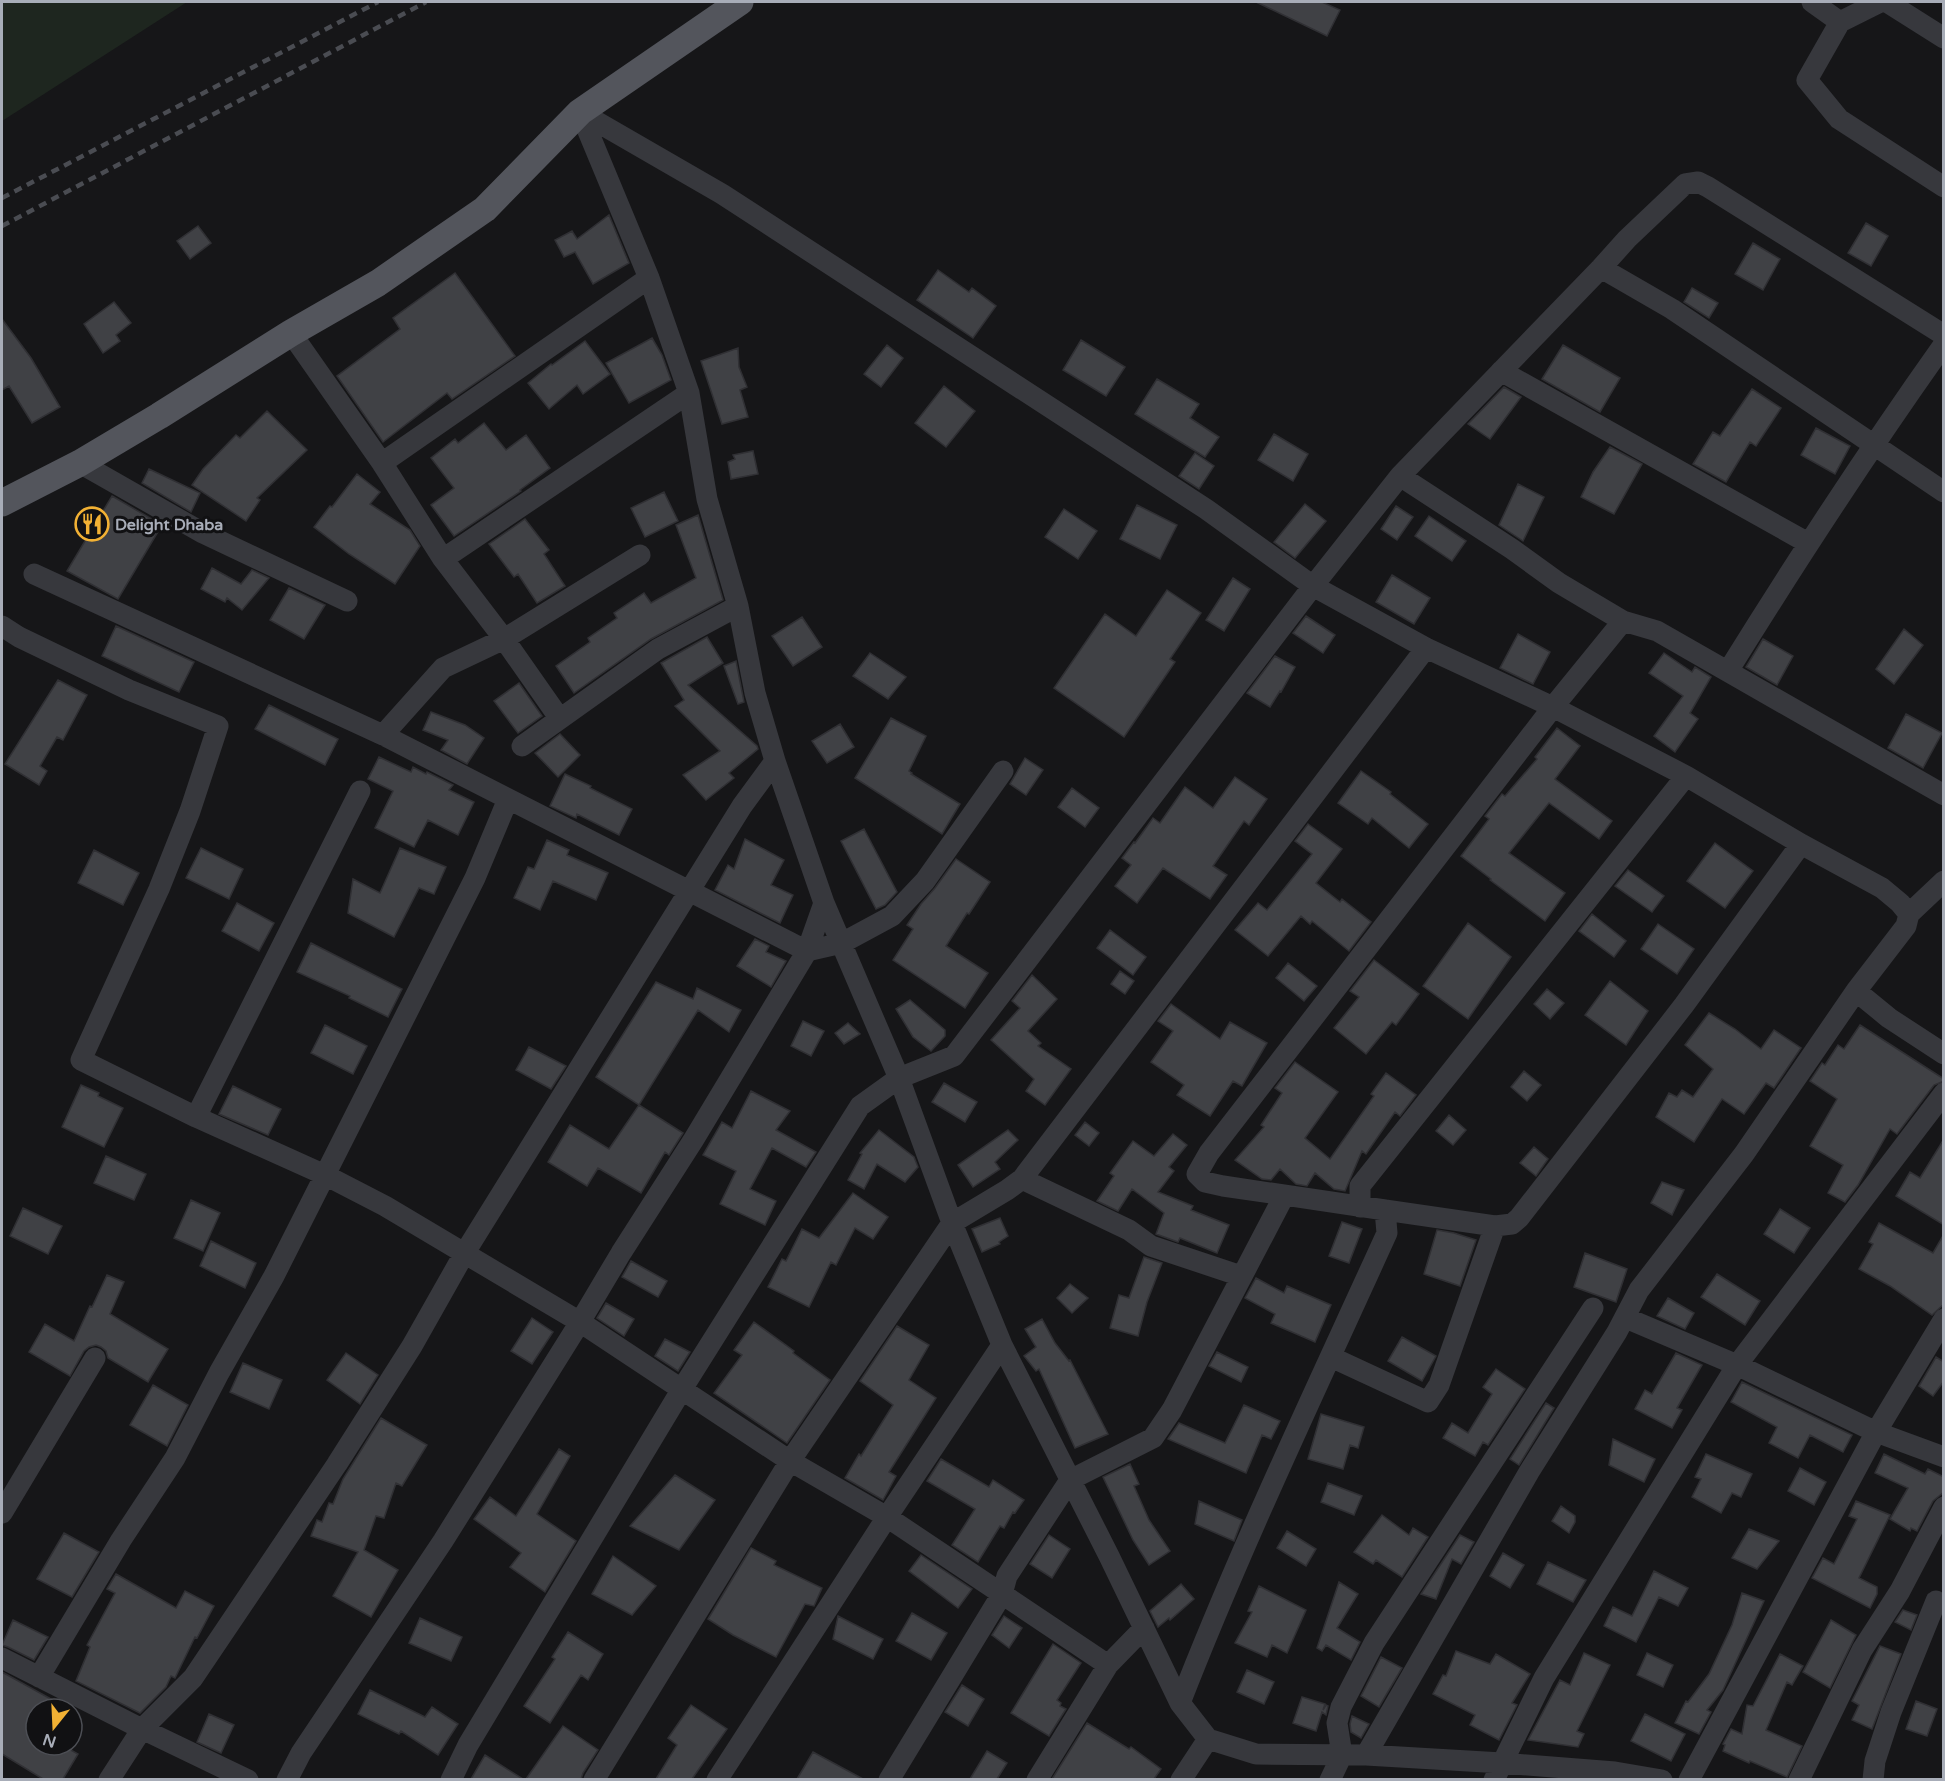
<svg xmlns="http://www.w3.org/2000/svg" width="1945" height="1781" viewBox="0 0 1945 1781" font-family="'Varela Round',sans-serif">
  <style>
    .green { fill: #1e261f }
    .building { fill: #404145; stroke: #303034; stroke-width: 1.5 }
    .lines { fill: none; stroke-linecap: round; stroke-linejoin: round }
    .minor { stroke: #37383d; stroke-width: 21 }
    .major { stroke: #53555c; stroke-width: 27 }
    .rail { stroke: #4a4c52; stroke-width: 4.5; stroke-dasharray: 8 6; stroke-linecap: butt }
    .labels { text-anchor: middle; stroke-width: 6; stroke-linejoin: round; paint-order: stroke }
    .poi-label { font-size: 16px; font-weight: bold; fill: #a8adb8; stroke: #111113; text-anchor: start }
  </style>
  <rect width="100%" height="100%" fill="#161618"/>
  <path class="green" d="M2 2H187L2 121Z"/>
  <path class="building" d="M1256 2H1322L1340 10 1327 36Z
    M609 215 629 263 593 284 575 252 564 257 555 240 572 231 577 239Z
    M1866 223 1888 236 1871 266 1848 253Z
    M198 226 211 243 190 259 177 241Z
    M1753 243 1780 259 1763 290 1735 274Z
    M938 270 969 292 972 288 996 306 973 338 917 300Z
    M455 273 515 356 452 399 447 393 383 442 337 376 400 329 393 318Z
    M1692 288 1718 303 1709 318 1684 302Z
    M114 302 131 323 116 335 120 341 103 353 84 324Z
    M2 319 31 358 60 407 32 423 9 386 2 390Z
    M652 338 662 355 671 380 629 403 606 363Z
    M1081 340 1125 367 1106 396 1063 370Z
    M585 341 610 374 583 394 577 385 549 409 528 383 551 364 552 365Z
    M887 345 903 358 881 387 864 374Z
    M1563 345 1620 378 1600 412 1542 379Z
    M738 348 739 367 747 387 740 390 748 417 722 424 701 361Z
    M1157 379 1199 404 1190 418 1219 437 1205 457 1135 414Z
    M944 386 975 411 946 447 915 423Z
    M1504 387 1521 397 1490 439 1468 424Z
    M1752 389 1781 408 1756 446 1750 442 1726 482 1693 464 1713 432 1720 436Z
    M267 411 307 450 257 498 260 500 246 521 192 485 203 469 236 435 240 438Z
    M484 423 506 450 526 435 550 468 520 490 521 491 454 536 431 505 454 488 431 458 455 439 458 443Z
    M1816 428 1850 446 1835 474 1801 455Z
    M1274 434 1308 454 1293 481 1258 460Z
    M1610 447 1642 464 1614 514 1581 497 1593 472Z
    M753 451 758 474 731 479 728 462 735 459 733 455Z
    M1195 453 1214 466 1199 489 1179 476Z
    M149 469 200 493 191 512 142 483Z
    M357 474 380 492 370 504 410 530 420 546 395 584 349 554 314 527 330 506 332 507Z
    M1518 484 1544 497 1523 541 1499 525Z
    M664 492 678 521 645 537 631 508Z
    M112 496 162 525 118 599 67 571Z
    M1305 504 1326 521 1295 558 1274 542Z
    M1137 505 1177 525 1160 559 1120 539Z
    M1396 506 1413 517 1397 540 1381 529Z
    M1064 509 1097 531 1078 559 1045 537Z
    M698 515 723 600 651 639 574 693 556 666 590 642 588 638 617 618 614 613 644 593 651 603 696 578 676 525Z
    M1429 516 1466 541 1452 561 1415 536Z
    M525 519 549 550 544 554 565 586 537 603 518 574 514 577 489 544Z
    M212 568 241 584 252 570 269 578 242 610 227 598 225 602 201 589Z
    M1392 575 1430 598 1414 624 1376 602Z
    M1233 578 1250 589 1224 631 1206 620Z
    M289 588 325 605 304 639 270 620Z
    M1167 590 1201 613 1170 659 1175 662 1124 737 1054 688 1105 614 1136 636Z
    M1306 616 1335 635 1323 653 1293 633Z
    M802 617 822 647 793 666 772 636Z
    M116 626 194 662 179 692 102 656Z
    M1904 629 1923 645 1894 684 1876 669Z
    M1518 634 1550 652 1533 684 1500 668Z
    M707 637 723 663 688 685 757 746 758 749 729 773 734 778 706 800 683 775 720 751 675 706 684 700 661 663Z
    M1763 639 1793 656 1777 685 1746 667Z
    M870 653 906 677 888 699 853 676Z
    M1664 653 1692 672 1695 667 1711 677 1690 713 1698 719 1675 752 1654 736 1683 696 1649 673Z
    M1275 656 1295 667 1281 692 1280 691 1270 707 1247 693Z
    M736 661 744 702 738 704 724 666Z
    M58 680 87 695 63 740 57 737 40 766 47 771 39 785 5 764Z
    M519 683 542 716 518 733 494 701Z
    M269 705 338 739 325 765 255 729Z
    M431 712 465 725 484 738 467 764 441 750 448 740 423 730Z
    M1906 714 1942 733 1923 768 1888 748Z
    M891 718 926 736 909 771 912 773 911 774 960 804 942 834 855 778Z
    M840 724 854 747 827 763 812 741Z
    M1557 728 1580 746 1555 779 1612 821 1599 839 1549 803 1509 853 1565 893 1545 921 1490 880 1491 879 1461 856 1489 819 1485 816 1502 794 1505 796 1537 759 1535 757Z
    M560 734 580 755 558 777 535 753Z
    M379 757 411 772 413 767 426 774 427 772 453 785 449 790 474 802 458 835 428 820 414 847 375 828 393 791 368 779Z
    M1025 758 1043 770 1026 795 1010 784Z
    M1361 771 1391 792 1390 794 1428 824 1409 848 1372 818 1368 824 1338 803Z
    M565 774 591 786 590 788 632 809 619 835 577 814 576 818 550 806Z
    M1235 777 1267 799 1249 825 1244 821 1213 866 1227 875 1210 899 1163 868 1137 903 1115 886 1131 865 1122 858 1134 842 1135 843 1153 818 1160 823 1185 787 1213 808Z
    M1072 788 1099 808 1085 827 1058 807Z
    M1308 824 1342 849 1316 883 1340 902 1342 899 1371 922 1349 951 1312 921 1310 924 1301 916 1268 956 1235 930 1258 903 1267 910 1312 854 1295 841Z
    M864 829 897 892 885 905 876 909 841 841Z
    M745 839 784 860 771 885 793 895 780 923 715 890 728 865 734 869Z
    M547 840 569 850 567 855 608 873 596 900 553 881 540 910 514 898 528 867 534 869Z
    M1715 843 1753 871 1725 908 1687 881Z
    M201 848 243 869 229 899 186 878Z
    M400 848 446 867 434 894 419 888 394 937 348 913 353 879 380 893Z
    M94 850 139 873 123 905 78 883Z
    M956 859 990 882 969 914 967 913 946 946 988 973 965 1008 893 960 913 929 907 925 921 904 935 888Z
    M1628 870 1664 896 1652 912 1615 886Z
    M237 903 274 923 259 951 222 931Z
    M1592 914 1626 941 1614 957 1579 931Z
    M1468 923 1511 957 1468 1019 1423 986Z
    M1658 924 1694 949 1677 974 1641 949Z
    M1110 930 1146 957 1133 975 1097 948Z
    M755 939 769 946 766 952 786 961 771 987 737 966Z
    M311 943 402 989 388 1017 349 998 350 996 297 972Z
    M1374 960 1419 994 1396 1025 1392 1022 1366 1054 1334 1028 1359 997 1350 991Z
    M1288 963 1317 986 1304 1001 1276 978Z
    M1120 971 1134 981 1125 994 1111 984Z
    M1032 975 1057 999 1028 1031 1041 1043 1038 1046 1071 1069 1045 1105 1026 1091 1034 1079 991 1040 1020 1008 1012 1001Z
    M1610 981 1648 1011 1626 1045 1585 1015Z
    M656 982 693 999 697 988 741 1010 729 1032 698 1010 639 1105 596 1077Z
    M1547 989 1564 1003 1550 1019 1534 1004Z
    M910 1000 945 1030V1036L931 1051 913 1037 896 1009Z
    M1171 1004 1220 1039 1230 1022 1267 1043 1242 1086 1233 1081 1210 1116 1177 1095 1184 1085 1151 1062 1173 1031 1158 1021Z
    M1709 1013 1735 1029 1761 1049 1774 1030 1801 1048 1774 1088 1766 1083 1744 1114 1722 1099 1694 1142 1656 1117 1669 1093 1677 1097 1682 1090 1693 1097 1713 1069 1685 1045Z
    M803 1021 824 1031 811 1056 791 1046Z
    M848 1023 860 1034 844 1044 835 1033Z
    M325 1025 367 1046 353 1074 311 1053Z
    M1860 1025 1944 1079V1081L1934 1085 1897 1134 1890 1129 1858 1185 1845 1202 1828 1193 1843 1165 1810 1146 1837 1099 1810 1081 1822 1063 1825 1065 1838 1045 1844 1049Z
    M529 1047 566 1066 551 1089 516 1070Z
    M1295 1062 1338 1092 1305 1138 1330 1159 1374 1096 1371 1094 1386 1073 1416 1095 1400 1116 1395 1112 1366 1154 1362 1151 1345 1191 1334 1189 1315 1173 1307 1186 1296 1184 1280 1169 1271 1180 1262 1179 1235 1160 1264 1127 1261 1125 1282 1093 1275 1088Z
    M1524 1071 1541 1085 1527 1101 1511 1087Z
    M944 1083 977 1102 965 1122 932 1102Z
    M81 1085 99 1093 98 1096 123 1108 104 1147 62 1127Z
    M233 1086 281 1109 268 1135 219 1114Z
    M751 1091 790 1111 776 1130 816 1152 806 1167 772 1148 750 1189 776 1201 765 1225 720 1204 736 1171 703 1155 722 1122 732 1128Z
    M639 1105 683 1133 669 1155 665 1152 641 1193 598 1168 587 1186 548 1162 570 1125 609 1149Z
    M1449 1115 1466 1130 1453 1145 1436 1131Z
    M1085 1122 1099 1133 1089 1146 1075 1135Z
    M879 1130 914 1157 918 1167 905 1182 877 1164 864 1189 848 1180 862 1154 860 1153Z
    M1008 1130 1018 1140 995 1162 1000 1169 973 1187 958 1165Z
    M1173 1134 1187 1145 1169 1167 1174 1171 1158 1192 1193 1206 1191 1210 1229 1225 1217 1253 1180 1238 1178 1242 1156 1234 1164 1213 1132 1189 1118 1211 1097 1201 1114 1176 1110 1173 1133 1141 1154 1156Z
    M1944 1139V1225L1896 1196 1910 1172 1920 1178Z
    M1534 1147 1548 1159 1536 1176 1520 1163Z
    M106 1156 146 1174 134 1200 94 1183Z
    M1662 1182 1684 1190 1672 1215 1651 1203Z
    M853 1193 888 1217 873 1239 855 1228 836 1265 831 1262 809 1307 768 1287 782 1259 786 1261 802 1229 819 1238Z
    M191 1200 220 1213 203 1251 174 1238Z
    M23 1208 62 1226 48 1254 10 1236Z
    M1780 1209 1810 1228 1794 1253 1764 1234Z
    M1000 1218 1008 1236 999 1242 1000 1244 982 1252 972 1229Z
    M1342 1222 1362 1229 1349 1263 1329 1256Z
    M1879 1223 1933 1253 1944 1234V1304L1932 1315 1890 1286 1859 1269 1873 1244 1869 1242Z
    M1437 1230 1454 1233 1476 1240 1460 1286 1424 1274Z
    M211 1241 256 1263 245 1288 200 1266Z
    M1585 1253 1627 1269 1616 1302 1574 1287Z
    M1144 1257 1162 1263 1147 1302 1138 1336 1110 1328 1119 1295 1129 1298Z
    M631 1261 667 1281 658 1297 622 1277Z
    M1717 1274 1760 1301 1745 1325 1701 1297Z
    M107 1275 124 1282 110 1314 168 1349 148 1382 108 1358 106 1351 101 1347 96 1345 89 1347 84 1351 70 1376 29 1352 45 1324 74 1341 90 1306 92 1307Z
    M1256 1278 1284 1293 1287 1286 1331 1305 1315 1342 1271 1323 1275 1314 1245 1298Z
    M1070 1284 1088 1298 1072 1313 1057 1298Z
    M1668 1298 1694 1313 1685 1329 1657 1316Z
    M606 1303 634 1319 624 1336 597 1318Z
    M532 1318 553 1332 532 1364 511 1351Z
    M1042 1319 1055 1343 1069 1361 1070 1360 1108 1434 1075 1448 1039 1369 1036 1371 1024 1356 1036 1347 1025 1329Z
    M754 1322 794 1351 793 1353 830 1380 787 1443 714 1393 742 1355 734 1350Z
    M897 1326 929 1345 909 1380 936 1398 889 1472 896 1476 883 1500 845 1478 859 1454 861 1456 893 1405 860 1381Z
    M1402 1337 1436 1356 1422 1381 1388 1361Z
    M665 1339 690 1352 678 1371 655 1356Z
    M1217 1352 1248 1367 1241 1382 1209 1366Z
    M346 1353 378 1375 360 1404 327 1380Z
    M1676 1353 1702 1365 1677 1408 1682 1410 1672 1428 1635 1409 1645 1390 1652 1394Z
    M1936 1357 1944 1362V1381L1933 1396 1919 1386Z
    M243 1363 282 1380 269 1409 230 1392Z
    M1496 1369 1525 1389 1488 1445 1483 1442 1475 1456 1443 1438 1452 1423 1468 1433 1492 1394 1483 1387Z
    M1742 1382 1852 1435 1843 1452 1810 1435 1798 1458 1769 1443 1777 1427 1731 1402Z
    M153 1385 188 1405 167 1446 130 1425Z
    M1546 1403 1554 1408 1519 1465 1510 1459Z
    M1244 1405 1280 1421 1271 1439 1262 1435 1246 1473 1168 1439 1179 1423 1225 1443Z
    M1321 1414 1364 1427 1358 1448 1350 1445 1343 1469 1308 1459Z
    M381 1418 427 1445 402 1486 396 1483 384 1518 376 1516 364 1550 398 1570 371 1617 333 1596 358 1552 311 1536 317 1520 322 1522 329 1503 333 1504 343 1479Z
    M1613 1439 1655 1459 1644 1482 1609 1465Z
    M559 1449 570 1456 537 1514 576 1541 545 1592 510 1567 521 1553 474 1519 490 1497 516 1516Z
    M1706 1454 1752 1474 1741 1497 1732 1493 1721 1513 1692 1497 1701 1479 1695 1477Z
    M1884 1454 1925 1474 1928 1469 1944 1477V1492L1933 1501 1917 1531 1911 1528 1910 1531 1890 1519 1908 1488 1875 1473Z
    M941 1459 989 1487 993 1480 1024 1500 1015 1513 1013 1512 1004 1528 1000 1526 978 1562 952 1545 975 1509 927 1481Z
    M1130 1464 1139 1484 1134 1486 1149 1520 1170 1551 1149 1565 1133 1540 1103 1477Z
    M1800 1468 1826 1482 1814 1505 1788 1491Z
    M675 1475 715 1500 679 1550 630 1526Z
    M1328 1483 1362 1496 1354 1515 1321 1502Z
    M1199 1501 1242 1520 1234 1541 1195 1524Z
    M1856 1501 1890 1515 1859 1578 1877 1587V1594L1870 1608 1812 1578 1823 1558 1834 1564 1857 1519 1849 1516Z
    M1561 1506 1575 1516V1522L1569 1533 1552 1521Z
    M1382 1515 1409 1535 1413 1528 1428 1537 1402 1577 1376 1560 1373 1564 1354 1552Z
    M1749 1529 1779 1541 1757 1569 1732 1558Z
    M1287 1531 1316 1549 1306 1566 1277 1548Z
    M64 1533 99 1552 72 1597 37 1579Z
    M1049 1535 1070 1549 1052 1578 1030 1564Z
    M1460 1535 1474 1542 1461 1564 1452 1559 1436 1599 1421 1594Z
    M751 1548 776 1561 774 1565 822 1588 814 1606 805 1604 776 1657 733 1635 708 1619Z
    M1503 1553 1524 1565 1510 1588 1490 1576Z
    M921 1555 972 1589 958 1608 909 1571Z
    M613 1556 656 1586 632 1615 592 1594Z
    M1548 1562 1586 1580 1573 1602 1537 1584Z
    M1654 1571 1688 1588 1678 1606 1659 1597 1636 1642 1604 1626 1613 1607 1632 1616Z
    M116 1574 176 1608 185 1591 214 1606 197 1638 195 1637 175 1678 171 1676 166 1687 140 1713 76 1681 90 1647 87 1645 115 1593 107 1589Z
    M1339 1582 1358 1594 1337 1628 1360 1642 1351 1660 1326 1645 1322 1651 1317 1648Z
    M1181 1584 1194 1599 1170 1620 1169 1618 1158 1627 1150 1611Z
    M1259 1586 1306 1610 1287 1653 1272 1645 1267 1657 1235 1643 1252 1612 1248 1611Z
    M1742 1593 1764 1601 1723 1690 1707 1710 1711 1712 1699 1734 1675 1723 1686 1701 1688 1702 1709 1674 1732 1625Z
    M1903 1610 1917 1615 1911 1630 1895 1622Z
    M912 1613 947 1633 931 1660 896 1641Z
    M838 1616 883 1639 873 1659 833 1639Z
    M1004 1616 1022 1628 1009 1648 992 1635Z
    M420 1618 462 1637 451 1661 409 1643Z
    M13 1620 48 1637 34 1660 8 1647 2 1645Z
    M1831 1620 1856 1635 1830 1688 1803 1672Z
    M568 1632 603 1654 588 1680 581 1675 550 1723 524 1706 555 1659 552 1657Z
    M1053 1644 1081 1663 1057 1700 1061 1703 1060 1706 1066 1709 1049 1736 1011 1713Z
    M1880 1646 1901 1654 1872 1729 1852 1720 1859 1705 1852 1701Z
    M1456 1651 1490 1664 1496 1654 1530 1674 1512 1703 1517 1705 1499 1740 1470 1725 1475 1715 1433 1694 1443 1675 1446 1676Z
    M1584 1653 1610 1665 1577 1731 1584 1734 1578 1747 1528 1740 1560 1680 1570 1685Z
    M1647 1653 1673 1665 1663 1687 1637 1675Z
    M1780 1654 1803 1666 1792 1685 1787 1682 1766 1730 1802 1746 1787 1777 1750 1761 1749 1763 1723 1751 1725 1745 1723 1744 1731 1729 1742 1734 1747 1705 1753 1706Z
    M1381 1657 1402 1668 1379 1707 1361 1696Z
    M1247 1670 1274 1682 1264 1704 1237 1692Z
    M2 1672 69 1709H36V1745H62L78 1754 63 1779H43L2 1754Z
    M962 1685 984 1699 968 1726 945 1712Z
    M370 1690 425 1717 432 1707 458 1724 438 1755 401 1731 399 1734 358 1714Z
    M1302 1697 1325 1704 1323 1710 1326 1705 1328 1706 1326 1715 1322 1712 1316 1731 1293 1723Z
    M1916 1701 1937 1709 1927 1736 1906 1729Z
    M691 1705 727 1729 692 1779H656L677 1745 668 1738Z
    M209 1714 234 1725 221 1753 197 1742Z
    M1645 1714 1685 1734 1671 1761 1631 1741Z
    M1352 1716 1369 1724 1361 1738 1351 1732 1350 1724Z
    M1087 1723 1129 1749 1131 1747 1161 1769 1154 1779H1052Z
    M563 1726 598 1750 583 1773 581 1779H526Z
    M987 1751 1007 1763 997 1779H970Z
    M813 1752 863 1779H797Z
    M485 1755 523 1779H471Z"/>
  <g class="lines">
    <path class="minor" d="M1812 2 1840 22
      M1880 2 1840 22 1807 80 1839 119 1944 187
      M1887 2 1944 38
      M580 112 649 278 689 393 707 499 738 606 755 693 775 761 824 903 899 1078 952 1223 1002 1345 1109 1556 1180 1703 1208 1739 1256 1754 1366 1755 1502 1763 1615 1772 1662 1780
      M580 112 722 194 1206 509 1313 586 1426 648 1553 707 1686 776 1801 844 1882 888 1900 903 1909 914 1906 926 1856 991 1889 1018 1944 1054
      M1601 268 1672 309 1944 492
      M291 333 382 463 443 559 504 639 560 719
      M1501 371 1808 543
      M80 463 203 533 347 601
      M382 463 649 278
      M1400 476 1512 549 1559 583 1623 621
      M443 559 689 393
      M34 574 383 735 807 951 842 943 892 916 925 881 1003 771
      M2 626 19 637 129 690 218 726 190 811 159 889 81 1060 196 1117 325 1175 385 1206 580 1322 621 1253 694 1139 807 951 824 903
      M1728 671C1797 560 1868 451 1944 344
      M383 735 443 668 504 639 640 555
      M522 746 658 649 738 606
      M1909 914 1944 881
      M196 1117 360 791
      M1022 1179 1129 1230 1151 1246 1241 1276
      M1360 1207V1186L1686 776
      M1385 1210 1495 1226 1512 1224 1519 1218 1684 1005 1801 844
      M1626 1318 1737 1365 1876 1432 1944 1457
      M1331 1357 1428 1402 1439 1385 1495 1226
      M2 1513 95 1358
      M2 1658 142 1729 248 1780
      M39 1677 121 1540 175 1458 219 1373 274 1276 475 878 508 799
      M1180 1703C1242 1544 1316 1389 1387 1233L1385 1210 1223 1186 1205 1182 1197 1174 1209 1153 1553 707 1623 621 1657 631 1944 795
      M1366 1755 1529 1472 1617 1332 1639 1290 1744 1154 1856 991
      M109 1780 142 1729 193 1678 337 1464 412 1346 464 1254 742 806 775 761
      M287 1780 301 1753 443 1541 580 1322 790 1461 887 1517 1108 1665
      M451 1780 468 1745 682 1389 860 1106 899 1078 954 1056 1313 586 1400 476 1601 268 1627 239 1685 184 1698 182 1708 187 1944 335
      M594 1780 790 1461 952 1223 1007 1190 1022 1179 1426 648
      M717 1780 887 1517 1002 1345
      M889 1780 1002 1594 1007 1576 1070 1480 1153 1438 1172 1410 1284 1196
      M1037 1780 1108 1665 1144 1628
      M1181 1780 1208 1739
      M1330 1780 1342 1755 1337 1723 1341 1707 1374 1643 1593 1308
      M1494 1780 1544 1678 1737 1365 1944 1093
      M1689 1780 1876 1432 1944 1319
      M1799 1780 1862 1650 1900 1591 1944 1507
      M1873 1780 1875 1761 1891 1712 1936 1601"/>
    <path class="major" d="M2 503 80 463 159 416 291 333 378 283 485 209 580 112 740 2"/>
    <path class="rail" d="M2 198 378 2
      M2 226 426 2"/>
  </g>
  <defs>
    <symbol id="restaurant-ring" viewBox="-11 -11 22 22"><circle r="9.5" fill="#111113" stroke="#f2b134" stroke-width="1.5"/><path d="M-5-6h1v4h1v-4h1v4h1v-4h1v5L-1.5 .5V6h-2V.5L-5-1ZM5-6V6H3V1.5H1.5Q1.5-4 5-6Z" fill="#f2b134"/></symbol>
  </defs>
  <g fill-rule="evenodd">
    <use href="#restaurant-ring" x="73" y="505" width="38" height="38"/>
  </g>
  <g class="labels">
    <g class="poi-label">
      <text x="115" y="530">Delight Dhaba</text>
    </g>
  </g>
  <rect width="1945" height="1781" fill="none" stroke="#a8adb8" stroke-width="6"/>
  <g transform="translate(54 1727) rotate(198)"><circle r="28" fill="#111113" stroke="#4d4f55" stroke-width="1.5"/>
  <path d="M0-4.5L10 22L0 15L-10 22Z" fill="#f2b134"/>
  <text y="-9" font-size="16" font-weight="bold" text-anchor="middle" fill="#a8adb8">N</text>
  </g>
</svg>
